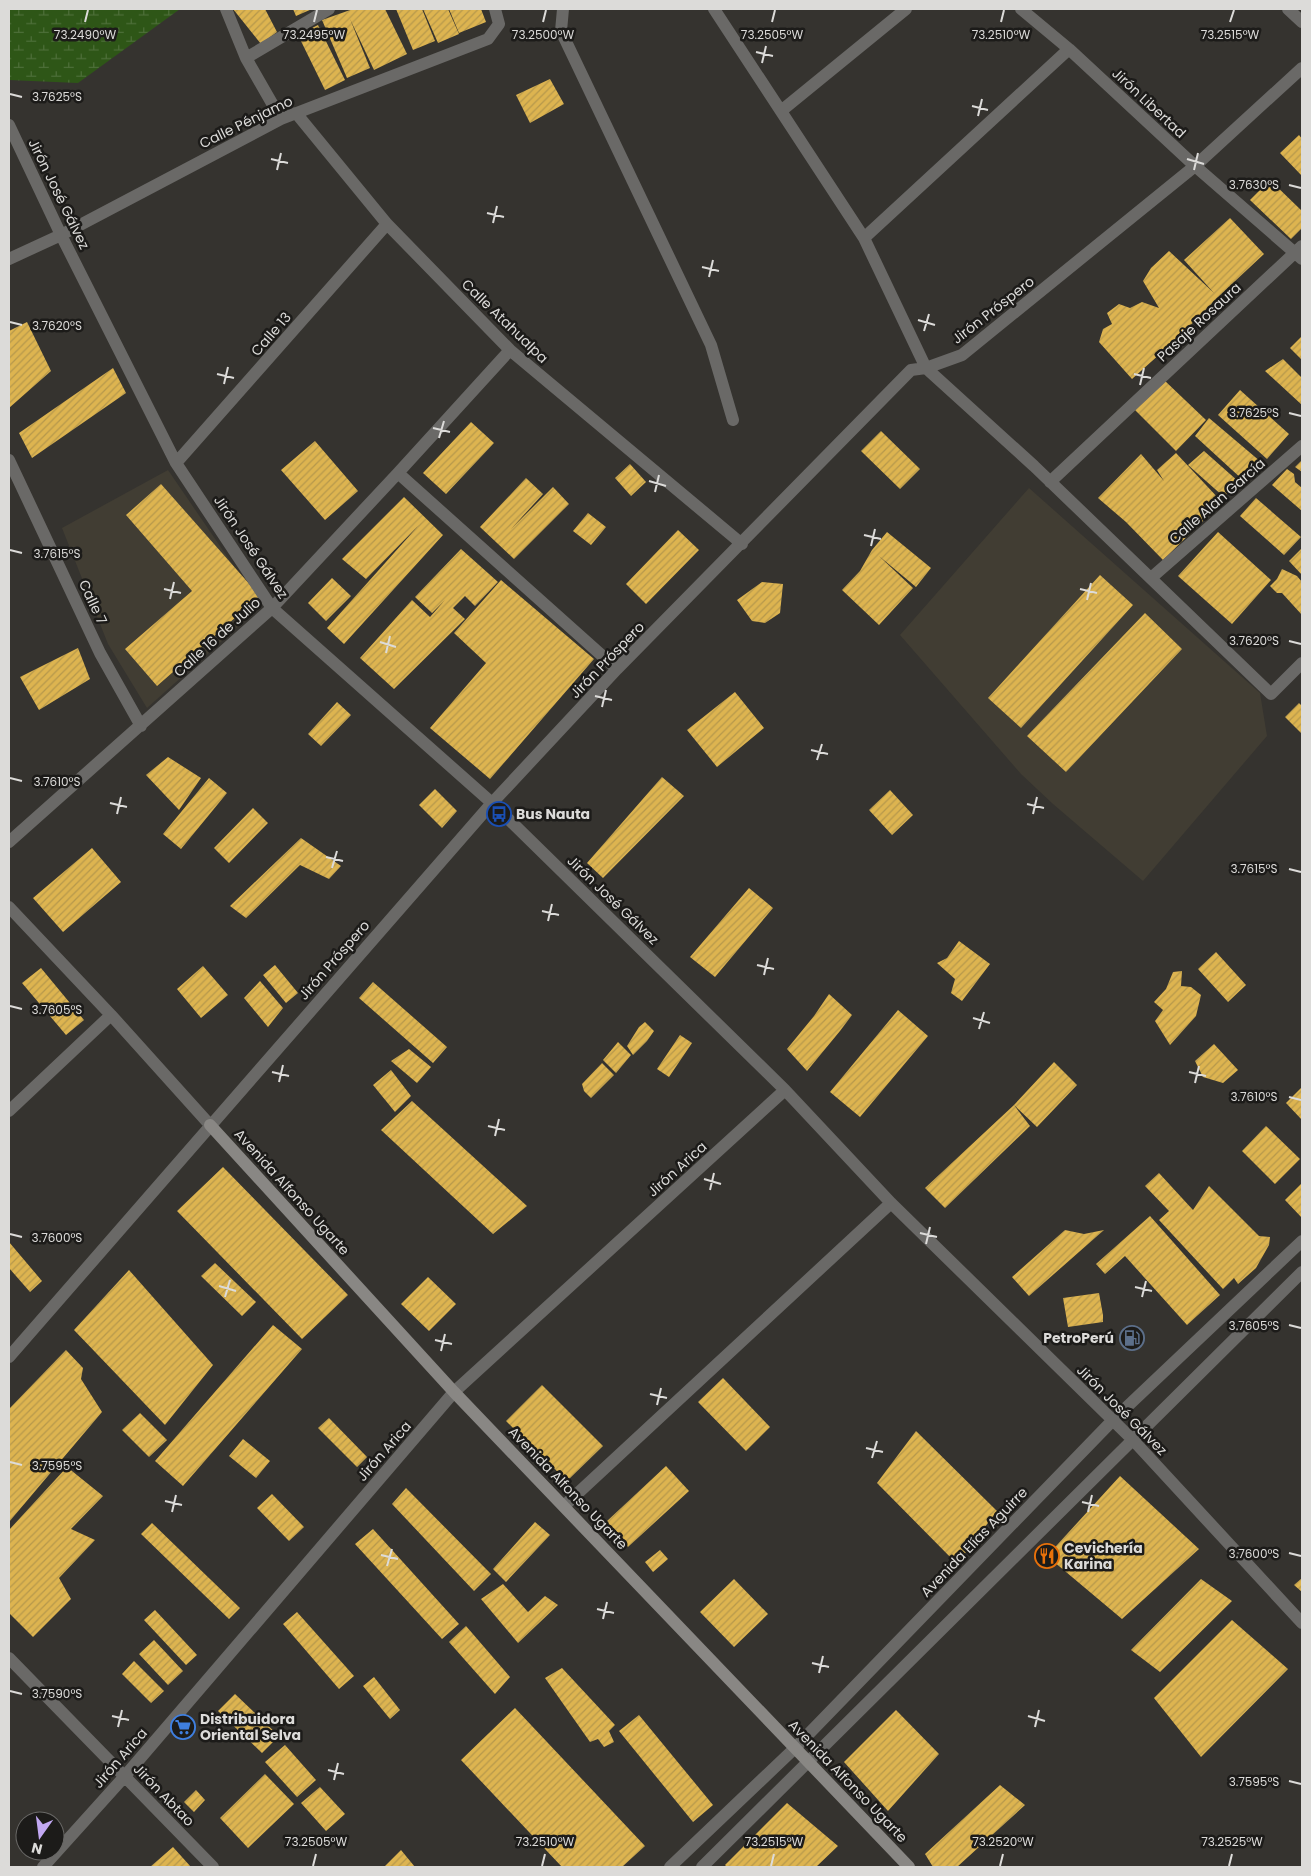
<svg xmlns="http://www.w3.org/2000/svg" width="1311" height="1876" viewBox="0 0 1311 1876" font-family="Poppins,sans-serif">
  <style>
    .built { fill: #413d33 }
    .wetland { fill: url(#wetland-marsh) }
    .building { fill: url(#building-hatch) }
    .lines { fill: none; stroke-linecap: round; stroke-linejoin: round }
    .street { stroke: #6a6967; stroke-width: 12 }
    .secondary { stroke: #898784; stroke-width: 12 }
    .ticks { fill: none; stroke: #dcdbd9; stroke-width: 2 }
    .labels { text-anchor: middle; stroke-width: 5; stroke-linejoin: round; paint-order: stroke }
    .street-label { font-size: 14px; fill: #dcdbd9; stroke: #1c1b19 }
    .poi-label { font-size: 14px; font-weight: bold; fill: #dcdbd9; stroke: #1c1b19; text-anchor: start }
    .ticks-label { font-size: 12px; text-anchor: middle; fill: #dcdbd9; stroke: #1c1b19; stroke-width: 5; stroke-linejoin: round; paint-order: stroke }
  </style>
  <defs>
    <pattern id="wetland-marsh" width="20" height="14" patternUnits="userSpaceOnUse" patternTransform="scale(1.25)"><rect width="20" height="14" fill="#2e5617"/><path d="M1 5h8M5 5V1M11 12h8M15 12V8" fill="none" stroke="#4c6e38"/></pattern>
    <pattern id="building-hatch" width="6" height="6" patternUnits="userSpaceOnUse" patternTransform="scale(1.25)"><rect width="6" height="6" fill="#ddb450"/><path d="M-1 1l2-2M0 6l6-6M5 7l2-2" fill="none" stroke="#b6984c"/></pattern>
  </defs>
  <rect width="100%" height="100%" fill="#35332f"/>
  <path class="built" d="M168 470 261 606 147 708 108 644 62 528Z
    M1029 488 1260 693 1267 736 1143 881 1053 804 1021 774 900 635Z"/>
  <path class="wetland" d="M9 9H180L78 83 9 80Z"/>
  <path class="building" d="M233 9H265L277 32 261 44Z
    M293 9H312L296 16Z
    M353 9H385L407 54 374 70 350 19 370 68 347 78 322 20Z
    M396 9H422L435 41 413 50Z
    M423 9H448L459 34 438 43Z
    M449 9H481L486 22 459 33Z
    M318 25 345 80 325 90 298 35Z
    M550 79 564 104 530 123 516 95Z
    M1299 135 1302 139V176L1280 153Z
    M1270 180 1302 211V228L1291 239 1250 200Z
    M1230 218 1264 254 1218 297 1181 335 1132 379 1099 342 1103 329 1112 324 1107 313 1119 304 1130 308 1142 302 1159 308 1143 281 1151 268 1169 251 1214 293 1184 260Z
    M27 322 51 371 9 408V331Z
    M1302 336V360L1290 348Z
    M1283 359 1302 378V405L1265 371Z
    M113 368 126 393 32 458 19 433Z
    M1164 380 1206 420 1176 451 1135 410Z
    M1240 390 1289 434 1267 459 1218 415Z
    M1209 418 1261 462 1243 480 1195 436Z
    M471 422 494 443 446 494 423 473Z
    M881 431 920 469 900 489 861 451Z
    M315 441 358 491 325 520 281 470Z
    M1204 451 1239 482 1224 497 1188 465Z
    M1176 453 1220 500 1202 519 1203 521 1163 560 1126 522 1098 498 1141 454 1164 481 1157 470Z
    M1302 460V472L1295 467Z
    M630 464 646 482 631 496 615 478Z
    M1287 469 1294 474 1295 482 1302 488V511L1272 485Z
    M526 478 543 494 511 529 553 487 569 504 514 559 480 527Z
    M161 484 260 596 157 686 125 649 192 591 126 515Z
    M404 497 443 535 344 644 327 628 419 525 366 579 342 559Z
    M1256 498 1301 537 1284 555 1240 516Z
    M588 513 606 527 591 545 573 531Z
    M678 530 699 550 646 604 626 584Z
    M887 532 931 568 916 587 879 556 913 588 879 625 842 590 860 571 872 550Z
    M1218 532 1271 580 1232 624 1178 576Z
    M1302 548V575L1289 561Z
    M461 549 498 582 475 606 465 596 453 608 465 619 394 689 360 658 412 600 430 617 445 600 432 613 415 597Z
    M1282 569 1297 576 1302 582V615L1282 593H1277L1270 586 1277 579Z
    M1100 575 1133 605 1021 728 988 698Z
    M332 578 351 596 326 621 308 603Z
    M501 580 594 659 490 779 430 728 486 663 454 633Z
    M762 582 783 584 780 613 765 623 752 621 737 600Z
    M1145 613 1182 649 1066 772 1027 736Z
    M78 648 90 679 39 710 20 677Z
    M735 692 764 728 717 767 687 730Z
    M337 702 351 715 321 746 308 734Z
    M1299 703 1302 706V734L1285 717Z
    M168 757 201 778 179 810 146 775Z
    M662 777 684 796 603 878 587 863Z
    M209 778 227 793 181 849 163 834Z
    M435 789 457 811 442 828 419 805Z
    M890 790 913 815 892 835 869 810Z
    M253 808 268 823 229 863 214 848Z
    M301 838 341 866 329 879 300 865 246 918 230 906Z
    M92 848 121 882 63 932 33 898Z
    M749 888 773 908 715 977 690 957Z
    M959 941 990 964 962 1001 951 993 955 979 937 963 947 958Z
    M1216 952 1246 985 1228 1002 1198 969Z
    M275 965 298 993 286 1003 263 975Z
    M203 966 228 995 201 1018 177 989Z
    M41 968 84 1020 66 1035 22 983Z
    M1182 971 1181 986 1191 987 1201 995 1196 1016 1170 1045 1155 1021 1163 1010 1154 1002 1166 989 1173 972Z
    M260 981 283 1008 268 1027 244 998Z
    M373 982 447 1047 433 1063 359 998Z
    M829 994 852 1015 840 1031 807 1071 787 1049 814 1016Z
    M898 1010 928 1036 860 1117 830 1092Z
    M645 1022 654 1031 647 1041 633 1055 627 1046 639 1027Z
    M680 1035 692 1043 669 1077 657 1069Z
    M618 1042 631 1055 616 1073 603 1060Z
    M1214 1044 1238 1070 1223 1083 1203 1077 1195 1061Z
    M409 1049 431 1067 417 1083 391 1061Z
    M1054 1062 1077 1085 1037 1127 1014 1105 1030 1126 945 1208 925 1188 1014 1105Z
    M602 1063 614 1075 591 1098 584 1091 582 1084Z
    M391 1070 411 1096 395 1112 373 1085Z
    M1302 1087V1120L1286 1103Z
    M412 1101 527 1206 493 1234 381 1130Z
    M1266 1126 1300 1159 1275 1184 1242 1151Z
    M223 1167 348 1295 302 1339 177 1211Z
    M1159 1173 1193 1210 1209 1186 1259 1236 1270 1237 1269 1245 1256 1268 1238 1284 1234 1278 1223 1289 1159 1220 1169 1211 1145 1186Z
    M1302 1183V1218L1285 1200Z
    M1150 1216 1220 1295 1187 1325 1125 1256 1105 1274 1096 1264Z
    M1065 1230 1084 1234 1104 1230 1029 1296 1012 1277Z
    M9 1242 42 1281 30 1292 9 1268Z
    M215 1263 256 1302 242 1316 201 1276Z
    M129 1270 213 1365 165 1425 74 1330Z
    M428 1277 456 1304 429 1331 401 1304Z
    M1099 1293 1103 1315V1322L1068 1327 1063 1298Z
    M273 1325 302 1349 183 1486 155 1461Z
    M66 1350 83 1368 81 1379 102 1412 9 1522V1409Z
    M723 1378 770 1427 746 1451 698 1402Z
    M542 1385 603 1446 567 1481 506 1421Z
    M140 1413 167 1440 149 1457 122 1430Z
    M329 1418 367 1457 357 1467 318 1428Z
    M916 1431 997 1511 957 1564 877 1483Z
    M243 1439 270 1461 256 1478 229 1456Z
    M666 1466 689 1491 628 1547 606 1522Z
    M67 1467 103 1496 71 1529 95 1540 59 1578 71 1599 33 1637 9 1613V1530Z
    M1120 1476 1199 1549 1122 1619 1047 1556Z
    M406 1488 491 1574 474 1591 392 1504Z
    M272 1494 304 1527 289 1541 257 1508Z
    M535 1522 550 1535 506 1582 493 1569Z
    M152 1523 240 1608 229 1619 141 1534Z
    M373 1529 459 1624 442 1639 355 1544Z
    M660 1550 668 1559 653 1572 645 1562Z
    M1302 1578V1592L1294 1585Z
    M734 1579 768 1614 734 1647 700 1612Z
    M1201 1579 1232 1601 1160 1672 1131 1650Z
    M503 1584 528 1612 545 1596 558 1605 518 1643 481 1599Z
    M155 1610 197 1655 186 1665 144 1620Z
    M297 1612 354 1676 339 1689 283 1624Z
    M1232 1620 1288 1669 1201 1757 1154 1698Z
    M466 1626 510 1677 495 1694 449 1642Z
    M154 1640 183 1671 168 1685 139 1654Z
    M134 1661 164 1691 151 1703 122 1674Z
    M562 1668 615 1725 609 1731 614 1742 604 1747 598 1739 590 1742 545 1678Z
    M374 1677 400 1710 390 1719 363 1686Z
    M235 1694 279 1736 262 1753 218 1711Z
    M515 1708 645 1846 622 1867H562L461 1760Z
    M896 1710 939 1754 888 1811 844 1762Z
    M639 1715 713 1805 693 1822 619 1731Z
    M285 1745 316 1780 297 1797 265 1762Z
    M265 1774 294 1804 248 1848 220 1818Z
    M1000 1785 1025 1805 957 1867H933L925 1854Z
    M320 1787 345 1814 326 1831 301 1803Z
    M196 1790 205 1800 194 1812 184 1802Z
    M787 1803 838 1846 816 1867H727L725 1865Z
    M173 1847 191 1867H150Z
    M401 1850 415 1867H384Z"/>
  <g class="lines">
    <path class="street" d="M226 9 246 58 281 119
      M563 9 561 31 711 345 733 420
      M714 9 864 238 926 368 1034 466 1271 694 1302 663
      M1021 9 1069 49 1195 166 1302 259
      M1288 9 1302 22
      M246 58 329 9
      M781 111 906 9
      M296 113 387 224 510 350 742 544
      M9 125 61 235 176 463 272 608 492 803 785 1090 891 1203 1133 1440 1302 1623
      M864 238 1069 49
      M9 259 61 235 281 119 488 39 499 24 495 9
      M9 460 100 653 141 726
      M176 463 387 224
      M398 473 617 669
      M1050 482 1302 246
      M1151 578 1302 446
      M9 842 272 608 398 473 510 350
      M9 907 111 1015 210 1125
      M9 1111 111 1015
      M9 1357 492 803 617 669 911 370 926 368 962 355 1195 166 1302 68
      M564 1506 891 1203
      M9 1658 213 1867
      M43 1867 125 1776 454 1392 785 1090
      M670 1867 795 1748 1113 1420 1302 1241
      M702 1867 1302 1272"/>
    <path class="secondary" d="M210 1125 454 1392 909 1867"/>
  </g>
  <path class="ticks" d="M85 22 88 10M314 22 317 10M543 22 546 10M772 22 775 10M1001 22 1004 10M1230 22 1234 10M756 52 773 56M762 63 766 46M10 94 22 97M972 106 988 110M978 116 982 99M271 159 288 163M1187 159 1204 164M277 170 281 153M1194 170 1198 153M1289 185 1301 188M487 213 504 217M493 223 497 206M702 267 719 271M709 277 713 260M918 320 935 325M10 322 22 325M924 331 929 314M217 374 234 378M1134 374 1151 378M224 384 228 367M1140 385 1144 368M1289 413 1301 416M433 428 450 432M439 438 444 421M649 481 666 486M655 492 659 475M864 535 881 539M871 546 875 529M10 550 22 553M164 589 181 593M1080 589 1097 593M170 599 174 582M1087 600 1091 583M1289 641 1301 644M380 642 396 647M386 653 390 636M595 696 612 700M602 707 606 690M811 750 828 754M817 760 822 744M10 778 22 781M110 803 127 807M1027 804 1044 808M117 814 121 797M1033 814 1037 797M326 857 343 861M332 868 337 851M1289 869 1301 872M542 911 559 915M548 921 552 904M757 965 774 969M764 975 768 958M10 1006 22 1009M973 1018 990 1023M979 1029 984 1012M272 1072 289 1076M1189 1072 1206 1076M279 1082 283 1065M1195 1083 1199 1066M1289 1097 1301 1100M488 1126 505 1130M495 1136 499 1119M704 1179 721 1184M710 1190 714 1173M920 1233 937 1237M10 1234 22 1237M926 1244 930 1227M219 1286 236 1291M1135 1287 1152 1291M225 1297 230 1280M1142 1297 1146 1281M1289 1325 1301 1328M435 1340 452 1344M441 1351 445 1334M650 1394 667 1398M657 1405 661 1388M866 1448 883 1452M872 1458 877 1441M10 1462 22 1465M165 1501 182 1505M1082 1502 1099 1506M172 1512 176 1495M1088 1512 1092 1495M1289 1553 1301 1556M381 1555 398 1559M387 1566 392 1549M597 1609 614 1613M603 1619 607 1602M812 1663 829 1667M819 1673 823 1656M10 1691 22 1694M112 1716 129 1720M1028 1716 1045 1721M118 1727 122 1710M1035 1727 1039 1710M328 1770 344 1774M334 1780 338 1763M1289 1781 1301 1784M313 1866 316 1854M542 1866 545 1854M771 1866 774 1854M1000 1866 1003 1854M1229 1866 1232 1854"/>
  <defs>
    <symbol id="bus-ring" viewBox="-11 -11 22 22"><circle r="9.5" fill="#1c1b19" stroke="#1a4fb4" stroke-width="1.5"/><path d="M-5-6H5V4H4V6H2V4H-2V6H-4V4H-5ZM-3.5-4V0h7V-4ZM-3.5 1.2v1.5H-2V1.2ZM2 1.2v1.5H3.5V1.2Z" fill="#1a4fb4"/></symbol>
    <symbol id="fuel-ring" viewBox="-11 -11 22 22"><circle r="9.5" fill="#1c1b19" stroke="#5c6f8a" stroke-width="1.5"/><path d="M-5.5-6h7V0h2V4h1.3V-2.5L3-4.5l.8-.8L6-3V5H2.5V1h-1V6h-7ZM-4.2-4.7v3.2H.2V-4.7Z" fill="#5c6f8a"/></symbol>
    <symbol id="restaurant-ring" viewBox="-11 -11 22 22"><circle r="9.5" fill="#1c1b19" stroke="#e8710a" stroke-width="1.5"/><path d="M-5-6h1v4h1v-4h1v4h1v-4h1v5L-1.5 .5V6h-2V.5L-5-1ZM5-6V6H3V1.5H1.5Q1.5-4 5-6Z" fill="#e8710a"/></symbol>
    <symbol id="supermarket-ring" viewBox="-11 -11 22 22"><circle r="9.5" fill="#1c1b19" stroke="#3f7fe0" stroke-width="1.5"/><path d="M-6-5.5h2.5l.6 2H6L4.5 2H-2.5L-4.4-4H-6ZM-1.5 3.2a1.3 1.3 0 1 0 .1 0ZM3 3.2a1.3 1.3 0 1 0 .1 0Z" fill="#3f7fe0"/></symbol>
  </defs>
  <g fill-rule="evenodd">
    <use href="#bus-ring" x="485" y="800" width="28" height="28"/>
    <use href="#fuel-ring" x="1118" y="1324" width="28" height="28"/>
    <use href="#restaurant-ring" x="1033" y="1542" width="28" height="28"/>
    <use href="#supermarket-ring" x="169" y="1713" width="28" height="28"/>
  </g>
  <g class="labels">
    <g class="street-label">
      <text transform="translate(1149 103) rotate(43)" y="5">Jirón Libertad</text>
      <text transform="translate(246 122) rotate(-26)" y="5">Calle Pénjamo</text>
      <text transform="translate(59 194) rotate(64)" y="5">Jirón José Gálvez</text>
      <text transform="translate(993 310) rotate(-38)" y="5">Jirón Próspero</text>
      <text transform="translate(505 321) rotate(44)" y="5">Calle Atahualpa</text>
      <text transform="translate(1199 322) rotate(-43)" y="5">Pasaje Rosaura</text>
      <text transform="translate(271 334) rotate(-49)" y="5">Calle 13</text>
      <text transform="translate(1217 501) rotate(-41)" y="5">Calle Alan García</text>
      <text transform="translate(251 547) rotate(56)" y="5">Jirón José Gálvez</text>
      <text transform="translate(93 602) rotate(65)" y="5">Calle 7</text>
      <text transform="translate(217 637) rotate(-42)" y="5">Calle 16 de Julio</text>
      <text transform="translate(607 660) rotate(-46)" y="5">Jirón Próspero</text>
      <text transform="translate(613 900) rotate(44)" y="5">Jirón José Gálvez</text>
      <text transform="translate(334 960) rotate(-49)" y="5">Jirón Próspero</text>
      <text transform="translate(677 1169) rotate(-42)" y="5">Jirón Arica</text>
      <text transform="translate(292 1192) rotate(48)" y="5">Avenida Alfonso Ugarte</text>
      <text transform="translate(1122 1410) rotate(45)" y="5">Jirón José Gálvez</text>
      <text transform="translate(384 1451) rotate(-49)" y="5">Jirón Arica</text>
      <text transform="translate(568 1488) rotate(46)" y="5">Avenida Alfonso Ugarte</text>
      <text transform="translate(974 1542) rotate(-46)" y="5">Avenida Elías Aguirre</text>
      <text transform="translate(120 1758) rotate(-49)" y="5">Jirón Arica</text>
      <text transform="translate(848 1781) rotate(46)" y="5">Avenida Alfonso Ugarte</text>
      <text transform="translate(164 1795) rotate(46)" y="5">Jirón Abtao</text>
    </g>
    <g class="poi-label">
      <text x="516" y="819">Bus Nauta</text>
      <text x="1114" y="1343" text-anchor="end">PetroPerú</text>
      <text x="1064" y="1553">Cevichería<tspan x="1064" dy="16">Karina</tspan></text>
      <text x="200" y="1724">Distribuidora<tspan x="200" dy="16">Oriental Selva</tspan></text>
    </g>
  </g>
  <g class="ticks-label">
    <text x="85" y="39">73.2490°W</text>
    <text x="314" y="39">73.2495°W</text>
    <text x="543" y="39">73.2500°W</text>
    <text x="772" y="39">73.2505°W</text>
    <text x="1001" y="39">73.2510°W</text>
    <text x="1230" y="39">73.2515°W</text>
    <text x="57" y="101">3.7625°S</text>
    <text x="1254" y="189">3.7630°S</text>
    <text x="57" y="330">3.7620°S</text>
    <text x="1254" y="417">3.7625°S</text>
    <text x="57" y="558">3.7615°S</text>
    <text x="1254" y="645">3.7620°S</text>
    <text x="57" y="786">3.7610°S</text>
    <text x="1254" y="873">3.7615°S</text>
    <text x="57" y="1014">3.7605°S</text>
    <text x="1254" y="1101">3.7610°S</text>
    <text x="57" y="1242">3.7600°S</text>
    <text x="1254" y="1330">3.7605°S</text>
    <text x="57" y="1470">3.7595°S</text>
    <text x="1254" y="1558">3.7600°S</text>
    <text x="57" y="1698">3.7590°S</text>
    <text x="1254" y="1786">3.7595°S</text>
    <text x="316" y="1846">73.2505°W</text>
    <text x="545" y="1846">73.2510°W</text>
    <text x="774" y="1846">73.2515°W</text>
    <text x="1003" y="1846">73.2520°W</text>
    <text x="1232" y="1846">73.2525°W</text>
  </g>
  <rect width="1311" height="1876" fill="none" stroke="#dcdbd9" stroke-width="20"/>
  <g transform="translate(40 1836) rotate(194)"><circle r="24" fill="#1c1b19" stroke="#696866"/>
  <path d="M0-4L9 19L0 12L-9 19Z" fill="#c2a8f2"/>
  <text y="-8" font-size="14" font-weight="bold" text-anchor="middle" fill="#dcdbd9">N</text>
  </g>
</svg>
